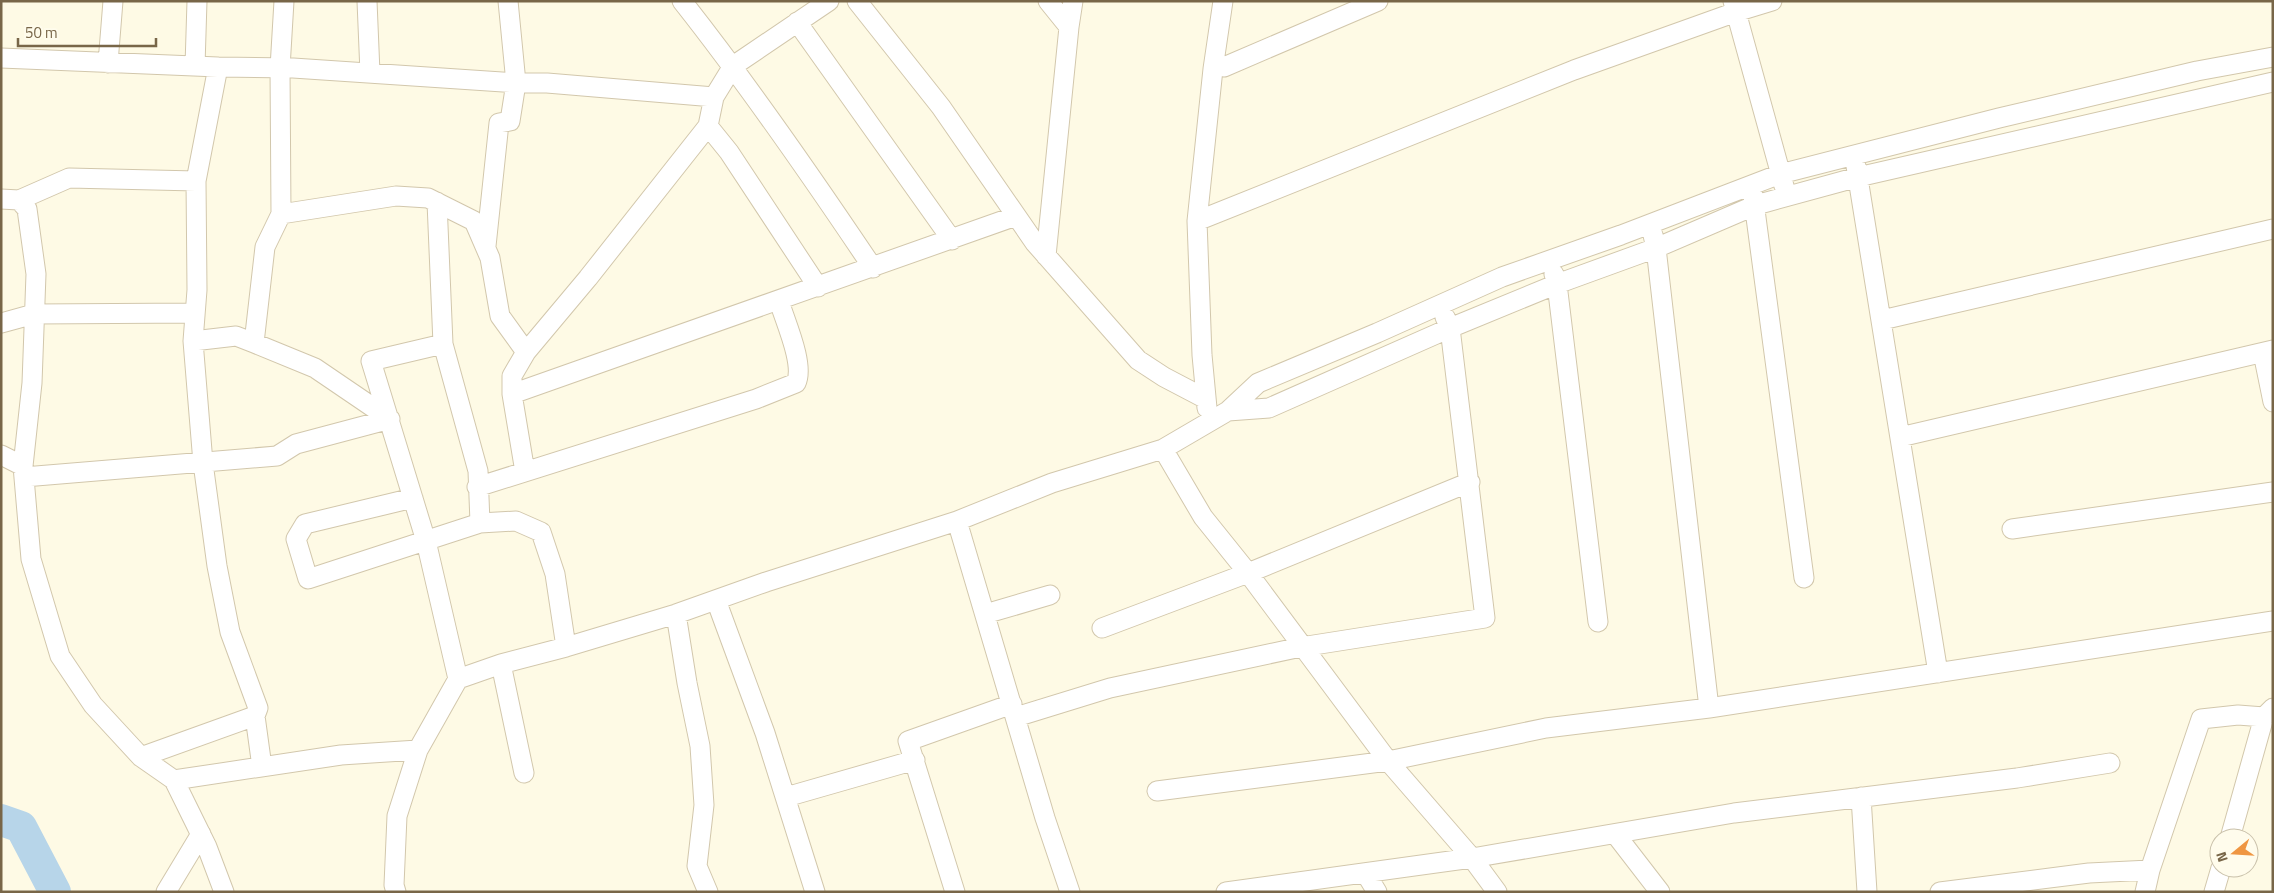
<svg xmlns="http://www.w3.org/2000/svg" width="2274" height="893" viewBox="0 0 2274 893" font-family="'Titillium Web',sans-serif">
  <style>
    .lines { fill: none; stroke-linecap: round; stroke-linejoin: round }
    .river { stroke: #b7d5e9; stroke-width: 32 }
    .minor-casing { stroke: #d2c7ac; stroke-width: 21 }
    .minor { stroke: #fff; stroke-width: 19 }
  </style>
  <rect width="100%" height="100%" fill="#fefae5"/>
  <g class="lines">
    <path class="river" d="M1 820 21 827 55 892"/>
    <defs>
      <path id="minor" d="M284 1 280 68 281 214 396 196 428 198 474 221 490 258 500 316 526 352
        M367 1 370 73
        M682 1C750 87 812 177 873 268
        M857 1 941 107 1035 243 1138 360 1164 377 1206 399
        M1733 1 1784 186
        M797 22 952 240
        M1069 27 1073 1
        M1 58 218 67
        M108 63 113 1
        M195 66 197 1
        M1224 67 1378 1
        M714 97 733 66 829 1
        M1856 166 1938 673
        M1753 195 1804 578
        M1 199 19 200 27 209 36 274 32 383 23 466 31 559 60 656 93 705 141 757 174 780 341 755 418 750
        M19 200 69 178 196 181
        M437 202 443 344 371 361 426 541 458 679
        M1197 221 1574 70 1736 12 1772 1
        M1653 235 1656 248 1709 708
        M486 246 499 123 510 121 516 83 508 1
        M1046 256 1069 27 1048 1
        M1554 274 1557 284 1598 622
        M818 287 729 152 708 126 588 278 526 352 512 376V394L1016 216
        M1882 320 2273 229
        M1 323 34 314 195 313
        M193 341 236 336 254 343 315 368 390 419
        M254 343 265 247 281 214
        M2263 353 2273 402
        M512 394 525 472
        M1207 408 1202 355 1197 221 1213 69 1223 1
        M1228 411 1269 408 1450 328 1557 284 1656 248 1756 205 1858 177 2273 82
        M1900 437 2273 350
        M1163 449 1203 517 1248 573 1388 761 1472 858 1497 892
        M1 455 23 466
        M24 477 277 456 296 444 390 419
        M477 487 756 399 796 383C805 365 785 321 779 301
        M413 498 305 524 296 539 308 579 480 523 478 471 443 344
        M480 523 516 521 541 532 555 574 566 647
        M2012 529 2273 492
        M716 600 765 733 815 892
        M676 614 687 683 700 746 704 805 697 866 708 892
        M985 614 1050 595
        M1102 628 1248 573 1470 482
        M501 664 524 773
        M255 716 262 767
        M1016 717 1110 688 1301 647 1485 618 1450 328 1445 317
        M141 757 255 716 258 708 230 632 217 566 203 463 193 341 197 290 196 181 218 67 293 68 516 83H547L714 97 708 126
        M174 780 207 847 224 892
        M1157 791 1388 761 1546 728 1709 708 2273 621
        M786 797 915 760
        M1861 797 1867 892
        M1616 835 1660 892
        M2230 838 2264 717 2273 708
        M1366 874 1377 892
        M166 892 201 834
        M396 892 394 885 397 816 418 750 458 679 501 664 566 647 676 614 766 582 957 521
        M955 892 908 741 1012 704
        M1070 892 1045 818 957 521 1052 483 1163 449 1228 411 1258 383 1377 333 1502 277 1621 235 1780 174 1999 118 2197 71 2273 57
        M1226 892 1472 858 1734 813 2017 778 2110 763
        M1940 892 2089 873 2150 870
        M2145 892 2150 870 2201 719 2238 715 2264 717
        M2214 892 2221 868"/>
    </defs>
    <use href="#minor" class="minor-casing"/>
    <use href="#minor" class="minor"/>
  </g>
  <rect width="2274" height="893" fill="none" stroke="#786648" stroke-width="5"/>
  <g transform="translate(2234 853) rotate(252)"><circle r="24" fill="#fffcec" stroke="#c9c0aa"/>
  <path d="M0-4L9 19L0 12L-9 19Z" fill="#ef9642"/>
  <text y="-8" font-size="14" font-weight="bold" text-anchor="middle" fill="#786648">N</text>
  </g>
  <path d="M18 38v8h138v-8" fill="none" stroke="#786648" stroke-width="2.5"/>
  <text x="25" y="38" font-size="15" fill="#786648" stroke="#fffcec" stroke-width="4" paint-order="stroke">50 m</text>
</svg>
